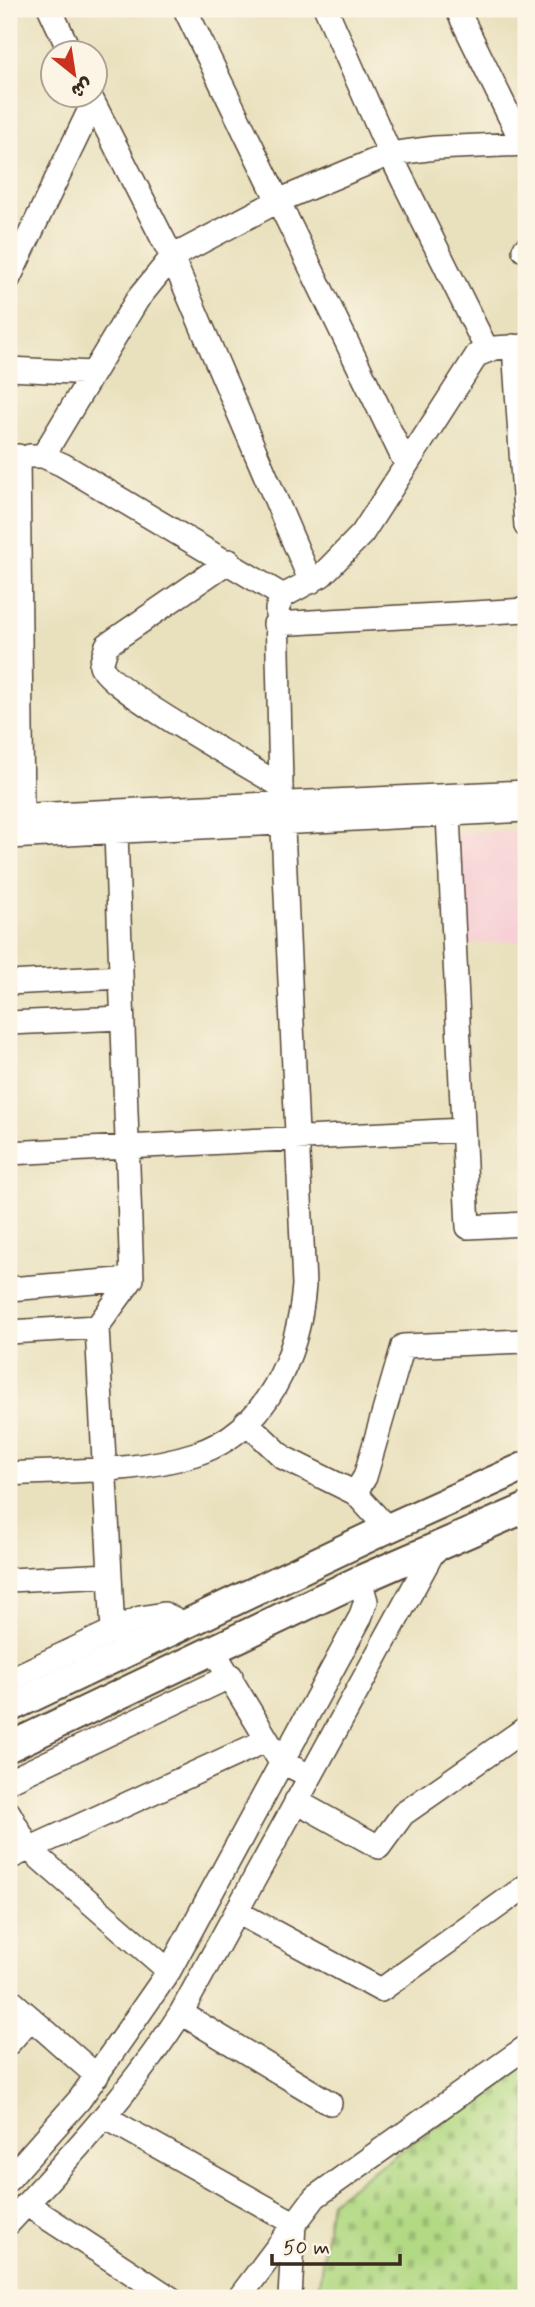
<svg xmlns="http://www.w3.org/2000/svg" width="535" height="2307" viewBox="0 0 535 2307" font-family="Mynerve,'Playpen Sans Arabic',sans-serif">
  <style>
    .built { fill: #f7cfd5 }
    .cemetery { fill: url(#cemetery-stones); stroke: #768251; stroke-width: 2 }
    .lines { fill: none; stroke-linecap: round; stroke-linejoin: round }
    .minor-casing { stroke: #554536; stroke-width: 26 }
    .major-casing { stroke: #554536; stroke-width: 32 }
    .minor { stroke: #fff; stroke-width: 23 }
    .major { stroke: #fff; stroke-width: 28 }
  </style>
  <defs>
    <pattern id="cemetery-stones" width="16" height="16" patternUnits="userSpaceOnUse" patternTransform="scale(1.75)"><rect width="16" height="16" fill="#b2d984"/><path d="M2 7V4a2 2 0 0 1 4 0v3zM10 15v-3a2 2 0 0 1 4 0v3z" fill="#9aba72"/></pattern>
  </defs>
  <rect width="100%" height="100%" fill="#fcf5e5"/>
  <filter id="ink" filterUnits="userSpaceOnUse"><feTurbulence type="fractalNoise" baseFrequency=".0143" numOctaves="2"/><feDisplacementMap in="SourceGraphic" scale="14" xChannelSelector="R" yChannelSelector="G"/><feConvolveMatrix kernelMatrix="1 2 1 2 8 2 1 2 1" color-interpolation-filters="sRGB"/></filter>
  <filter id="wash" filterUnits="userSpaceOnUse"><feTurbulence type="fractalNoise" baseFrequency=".00686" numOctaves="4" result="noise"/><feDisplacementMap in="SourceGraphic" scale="28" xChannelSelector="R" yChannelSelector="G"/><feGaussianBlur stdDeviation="1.57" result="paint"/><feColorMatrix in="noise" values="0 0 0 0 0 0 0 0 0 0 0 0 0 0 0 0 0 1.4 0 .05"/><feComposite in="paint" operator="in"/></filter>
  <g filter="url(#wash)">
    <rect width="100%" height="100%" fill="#e9e1be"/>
    <path class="built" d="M526 830V941L459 944 454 833Z"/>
    <path class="cemetery" d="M526 2062V2298H317L331 2201Z"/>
  </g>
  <g filter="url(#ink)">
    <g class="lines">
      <defs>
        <path id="minor" d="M50 9 70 52
          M185 9 406 464
          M326 9 390 154 487 350
          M457 9 523 144
          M89 94 172 257 311 582
          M524 250 526 248
          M9 278 93 103
          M514 346 526 526
          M9 369 92 373
          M18 456 22 816
          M30 456H43L63 465 283 596
          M43 456 137 300 172 257 278 201 390 154 435 148 526 144
          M229 561 107 645 101 665C107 688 252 768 281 786
          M275 624 526 610
          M448 815 468 1227 526 1224
          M9 816 526 792
          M9 837 526 810
          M9 983 121 977
          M9 1023 122 1018
          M9 1153 463 1130
          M9 1289 132 1279
          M9 1332 97 1327
          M246 1422 284 1458 355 1493 387 1528
          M9 1474C69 1470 137 1473 195 1454 267 1431 299 1354 304 1285L281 786 277 609 283 596 322 575 362 534 477 355 494 348 526 346
          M355 1493 365 1477 403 1346 526 1341
          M9 1580 110 1575
          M113 1632 97 1327 132 1279 116 833
          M213 1650 280 1761 310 1776
          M9 1680 140 1618 164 1614 185 1624
          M9 1781 231 1676
          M296 1801 379 1847 403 1814 526 1728
          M9 1813 29 1849 169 1971
          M9 1858 267 1740
          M237 1912 381 1990 526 1886
          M9 1999 97 2076
          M181 2013 330 2103
          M9 2043 31 2018
          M105 2117 294 2223
          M9 2179 80 2099 169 1971 360 1618 366 1601 360 1580
          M26 2204 170 2298
          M9 2223C71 2156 132 2090 181 2013L437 1545
          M239 2298 315 2197 526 2047
          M290 2298 294 2223"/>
        <path id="major" d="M9 1708 382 1531 526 1466
          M9 1747 360 1580 526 1508"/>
      </defs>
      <use href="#minor" class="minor-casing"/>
      <use href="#major" class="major-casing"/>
      <use href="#minor" class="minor"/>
      <use href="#major" class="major"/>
    </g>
  </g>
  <rect width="535" height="2307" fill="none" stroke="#fcf5e5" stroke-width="35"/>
  <g transform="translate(74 74) rotate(150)"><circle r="33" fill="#fcf5e5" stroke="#afa495" stroke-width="2"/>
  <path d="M0-5L12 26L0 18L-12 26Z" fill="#c8321e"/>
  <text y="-10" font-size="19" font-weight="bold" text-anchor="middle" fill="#3b2a1e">ش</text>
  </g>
  <path d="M272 2254v10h128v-10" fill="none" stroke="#3b2a1e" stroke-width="3.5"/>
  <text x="283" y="2254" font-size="21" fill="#3b2a1e" stroke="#fcf5e5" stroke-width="5" paint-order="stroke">50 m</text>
</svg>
